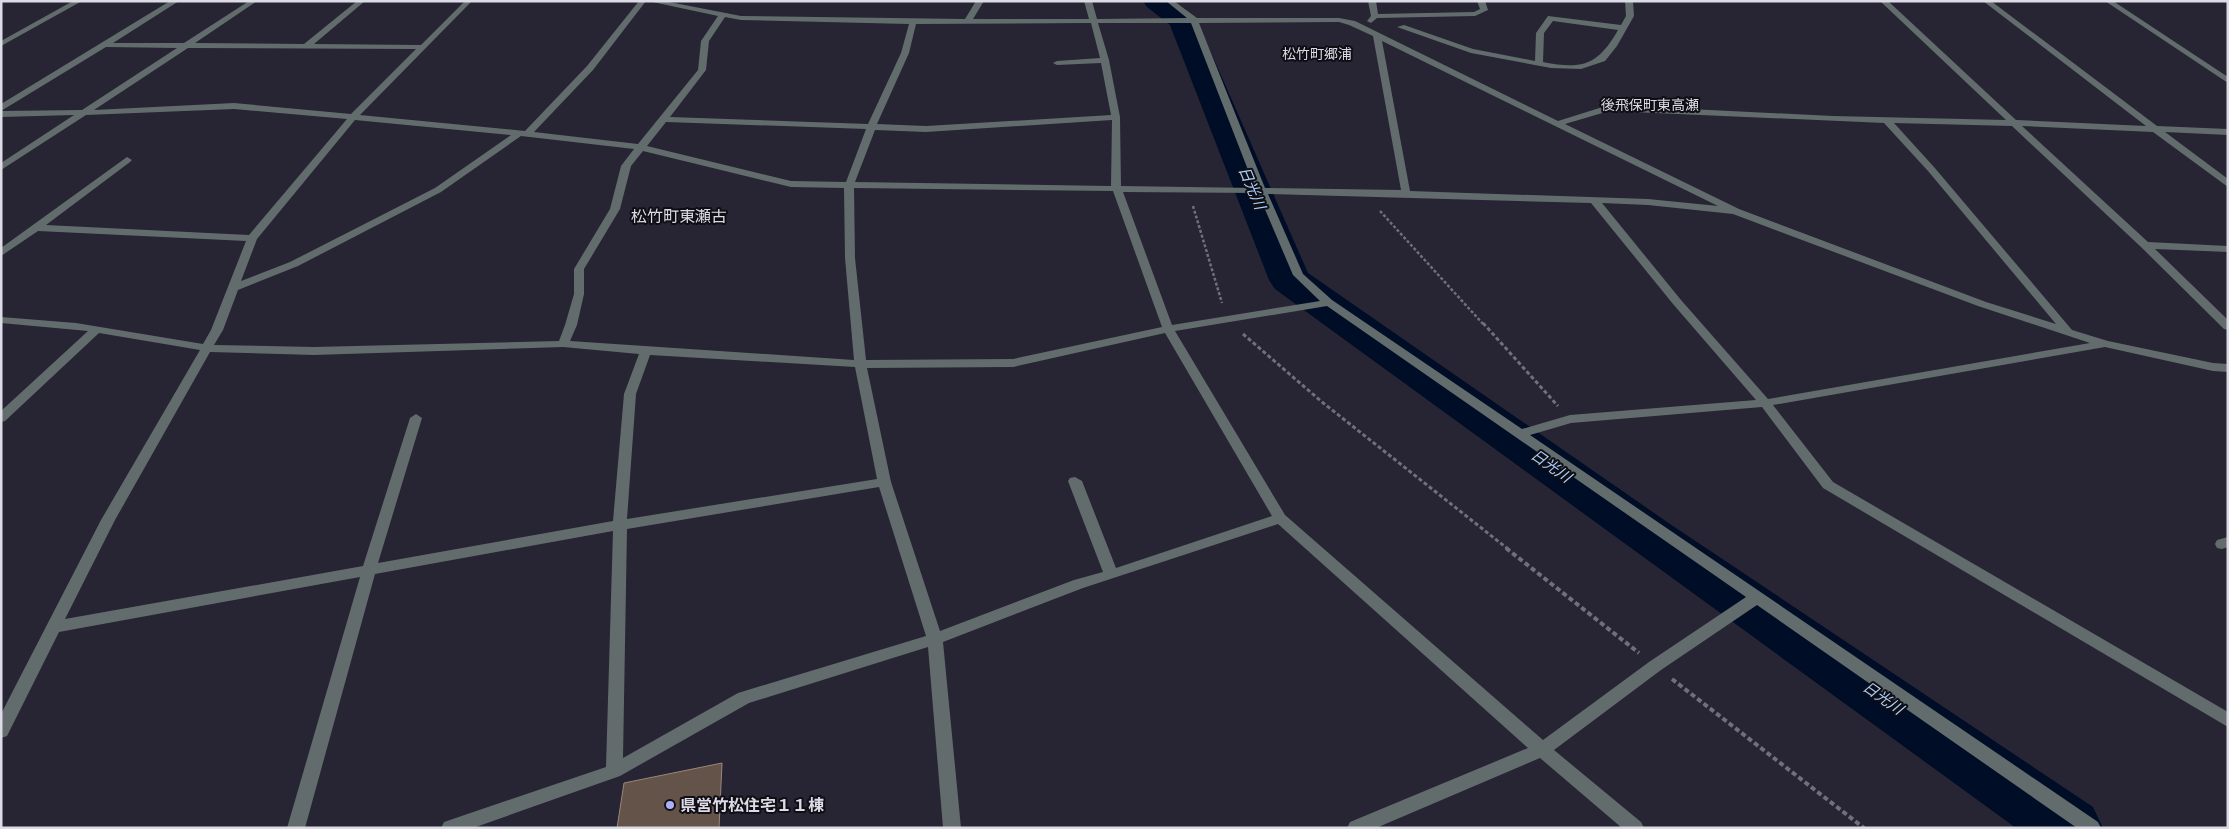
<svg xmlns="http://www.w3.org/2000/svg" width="2229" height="829" viewBox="0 0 2229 829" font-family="Rubik,'Noto Sans JP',sans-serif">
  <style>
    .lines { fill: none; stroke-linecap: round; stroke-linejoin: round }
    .river { fill: #000d26; fill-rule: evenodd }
    .building { fill: #645348; stroke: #99877b }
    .path-far2 { stroke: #726f7c; stroke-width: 2.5; stroke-dasharray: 3 2; stroke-linecap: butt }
    .path-far1 { stroke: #726f7c; stroke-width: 3; stroke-dasharray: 4 2.5; stroke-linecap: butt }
    .path { stroke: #726f7c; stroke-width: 4; stroke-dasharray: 5 3; stroke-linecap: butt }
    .minor { fill: #626c6c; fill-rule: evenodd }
    .poi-dot { fill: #acaffb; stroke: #100e15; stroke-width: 2 }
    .labels { text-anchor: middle; stroke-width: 4; stroke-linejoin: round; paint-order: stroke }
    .far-quarter-label { font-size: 14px; fill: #dddbe5; stroke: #100e15 }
    .water-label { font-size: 15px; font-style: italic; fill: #a8d0fe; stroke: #100e15 }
    .quarter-label { font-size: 16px; fill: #dddbe5; stroke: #100e15 }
    .near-poi-label { font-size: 16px; font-weight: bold; fill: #dddbe5; stroke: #100e15; text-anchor: start }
  </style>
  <rect width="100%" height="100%" fill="#272433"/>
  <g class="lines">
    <path class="river" d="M1143 1C1171 1 1181 0 1198 23L1308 273 1670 524 2093 807 2103 828H2016L1275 289 1269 280 1170 25 1147 7Z"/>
  </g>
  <path class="building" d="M722 763 719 828H617L624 783Z"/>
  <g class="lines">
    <path class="path-far2" d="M1193 206 1222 303
      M1380 211 1484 325"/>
    <path class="path-far1" d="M1483 323 1558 406
      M1243 334 1322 402 1508 549"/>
    <path class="path" d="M1506 548 1639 653
      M1672 679 1864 828"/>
    <path class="minor" d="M73 1H82L1 46V41Z
      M170 1H179L113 43H184L249 1H257L195 43 304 44 357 1H365L314 44 421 45 465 1H472L360 115 525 131 587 66 639 1H646L593 70 534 132 638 144 698 70 701 41 718 16 648 1H664L741 16 965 19 976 1H984L973 19H1089L1084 1H1092L1097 19 1187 18 1166 1H1174L1197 18H1339L1355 21 1558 121 1609 105 1833 116 2006 120 1880 1H1888L2016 120 2146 126 1983 1H1991L2157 126 2228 129V135L2165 132 2228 179V187L2153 132 2022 126 2148 242 2228 246V252L2155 249 2228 320V330L2224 329 2141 247 2012 126 1894 123 1934 167 2072 330 2108 341 2213 363 2228 364V372L2213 371 2105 347 1773 405 1833 482 2228 712V727L1823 488 1762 407 1571 423 1530 435 2098 822 2101 828H2077L1757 605 1661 670 1554 750 1641 822 1644 828H1622L1540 758 1376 828H1347L1350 822 1528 748 1278 524 1083 588 943 642 961 828H943L928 647 749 703 620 776 473 828H441L444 822 606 767 613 531 375 574 305 828H287L360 577 59 632 7 736 1 738V714L101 520 200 350 99 333 5 421 1 422V411L88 331 1 323V317L76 323 203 344 211 330 246 241 38 231 1 256V248L127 157 132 160 130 162 46 225 249 235 347 119 234 109 86 115 1 170V163L74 115 1 117V111L82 110 177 48 106 47 1 111V104ZM725 17 741 20 909 24 901 53 868 124 670 117 706 70 709 41ZM1339 22 1349 25 1373 36 1401 190 1265 188 1199 23ZM1091 23 1100 58 1057 61 1053 63 1057 65 1101 63 1111 115 926 126 877 124 909 53 916 24ZM1098 23H1191L1255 188 1121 186 1120 117 1109 60ZM1382 41 1718 206 1648 199 1410 191ZM188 48 416 49 351 114 234 103 94 110ZM1609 111 1884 123 1928 171 2056 324 1986 302 1739 209 1565 124ZM355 120 511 135 435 188 290 262 241 281 257 239ZM1112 120 1111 186 855 182 875 130 926 132ZM666 122 866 129 846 182 791 181 647 146ZM521 136 634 149 621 166 610 209 574 269V294L565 325 559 341 314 347 214 345 223 330 238 290 298 266 441 192ZM643 151 791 187 844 188 845 258 854 360 570 341 577 325 584 294V269L620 209 631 166ZM854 188 1113 191 1162 327 1013 359 866 360 855 258ZM1123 192 1258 193 1293 275 1320 301 1172 325ZM1268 194 1591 203 1673 304 1756 400 1570 415 1522 429 1332 300 1303 274ZM1602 203 1648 205 1733 214 1978 306 2090 343 1768 399 1681 300ZM1327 306 1746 597 1649 662 1543 740 1285 515 1175 331ZM1165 333 1272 516 1116 568 1082 481 1075 477 1070 478 1068 481 1103 572 1074 580 940 631 891 482 867 368 1013 367ZM563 347 639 354 624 394 613 521 378 563 422 418 416 414 410 418 363 566 65 619 115 520 210 352 314 355ZM650 355 855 367 877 479 627 519 636 394ZM879 487 926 636 738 693 623 758 627 529Z
      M1368 1H1376L1378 14 1474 12 1480 9 1477 1H1485L1488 10 1475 16 1377 18 1371 23 1367 21 1371 16Z
      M1625 1H1633L1634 16 1617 46 1605 61 1581 69 1551 68 1471 53 1397 27 1404 25 1473 49 1535 61 1536 33 1548 16 1621 25 1626 16ZM1553 21 1618 30C1598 65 1583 70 1543 62L1544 33Z
      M2105 1H2113L2228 77V83Z
      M2228 537V547L2222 549 2217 548 2215 544 2217 540Z"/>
  </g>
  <circle class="poi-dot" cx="670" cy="805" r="5"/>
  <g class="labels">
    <g class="far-quarter-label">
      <text x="1317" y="59">松竹町郷浦</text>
      <text x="1650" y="110">後飛保町東高瀬</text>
    </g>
    <g class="water-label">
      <text transform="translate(1252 188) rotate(67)" y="5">日光川</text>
      <text transform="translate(1551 466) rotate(35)" y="5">日光川</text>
      <text transform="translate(1883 698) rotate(35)" y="5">日光川</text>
    </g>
    <g class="quarter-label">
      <text x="679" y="222">松竹町東瀬古</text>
    </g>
    <g class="near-poi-label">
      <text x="680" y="811">県営竹松住宅１１棟</text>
    </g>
  </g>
  <rect width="2229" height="829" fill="none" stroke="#dddbe5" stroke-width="5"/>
</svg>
